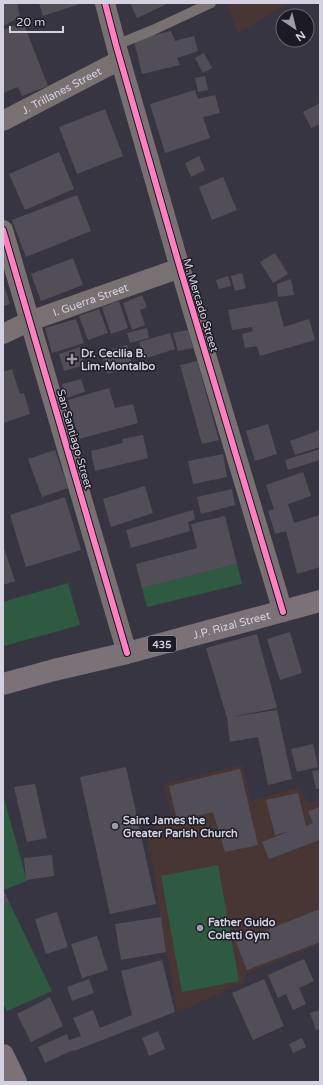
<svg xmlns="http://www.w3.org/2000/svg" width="323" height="1085" viewBox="0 0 323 1085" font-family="'Varela Round',sans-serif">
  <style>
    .education { fill: #483635 }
    .green { fill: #2e5a42 }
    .building { fill: #524e58 }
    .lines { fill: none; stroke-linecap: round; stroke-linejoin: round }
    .service { stroke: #797072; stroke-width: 10 }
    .minor { stroke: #797072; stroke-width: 20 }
    .primary { stroke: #7b7176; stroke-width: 22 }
    .cycleway-casing { stroke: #1c1a24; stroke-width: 8 }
    .cycleway { stroke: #ff80c0; stroke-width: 6 }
    .poi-dot { fill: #9d9ba9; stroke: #1c1a24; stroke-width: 1.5 }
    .labels { text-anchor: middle; stroke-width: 3; stroke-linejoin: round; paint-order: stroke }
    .shield { fill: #1c1a24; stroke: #9d9ba8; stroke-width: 1 }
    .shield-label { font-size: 10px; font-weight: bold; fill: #d4d2e1 }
    .street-label { font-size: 11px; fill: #d4d2e1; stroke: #1c1a24 }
    .poi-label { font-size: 11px; font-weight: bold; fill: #d4d2e1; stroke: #1c1a24; text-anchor: start }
  </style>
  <rect width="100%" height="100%" fill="#383542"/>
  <path class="education" d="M226 3H289L238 33Z
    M242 765 251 801 299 787 308 803 320 799V944L246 974 244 982 177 1013 146 830 174 822 163 784Z"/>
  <path class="green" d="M237 564 242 584 147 607 142 588Z
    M68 583 80 625 4 646 3 641V602Z
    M3 795 27 881 3 890Z
    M218 865 239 981 182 992 161 876Z
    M9 902 52 991 7 1011 3 1003V905Z"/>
  <path class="building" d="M3 3H17L20 17 3 26Z
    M39 3H83L43 16Z
    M130 3H169L137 18Z
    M23 22 48 86 22 96 18 87 3 93V30Z
    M171 31 175 41 194 36 198 51 177 58 180 65 142 74 134 40Z
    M204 53 212 68 203 73 195 58Z
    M205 76 208 90 198 92 195 78Z
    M195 90 198 99 215 95 220 113 203 117 210 138 165 153 150 104Z
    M320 103V124L311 128 303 112Z
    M105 109 123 156 77 174 59 127Z
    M59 152 74 189 25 210 9 174Z
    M199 156 205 170 191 177 185 163Z
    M223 177 237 210 212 220 199 187Z
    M77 195 91 231 26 257 12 220Z
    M275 253 288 274 273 283 260 262Z
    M73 258 83 285 41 301 31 274Z
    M242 273 246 288 235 291 231 276Z
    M228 276 231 286 219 289 216 280Z
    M291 279 294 295 278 297 277 284Z
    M3 282 10 304 3 306Z
    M142 295 147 307 140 310 145 325 132 330 123 303Z
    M119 301 128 328 111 334 102 307Z
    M277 301 284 327 309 319 315 340 260 356 257 346 245 348 242 334 253 331 252 327 232 330 228 310Z
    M99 309 108 333 88 340 79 316Z
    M76 319 84 343 52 353 45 328Z
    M147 328 149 338 130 343 127 333Z
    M188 330 193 348 178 351 173 333Z
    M170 333 175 349 144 359 139 342Z
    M127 345 133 367 107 374 101 352Z
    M80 347 85 365 64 371 59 354Z
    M197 361 219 440 202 444 180 365Z
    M12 369 20 394 24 393 30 414 3 423V372Z
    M81 379 85 392 66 398 62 384Z
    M109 388 115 408 133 404 138 423 79 439 68 400Z
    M268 424 277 454 255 461 246 431Z
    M320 430V447L295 455 290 441Z
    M143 435 148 458 95 471 91 451 123 443 122 439Z
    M320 449V460L288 470 285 460Z
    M55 450 68 488 42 497 28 459Z
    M223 454 227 477 193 484 188 461Z
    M303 472 311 496 288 504 294 523 320 515V567L297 574 286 531 275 534 268 511 274 509 266 485Z
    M145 486 153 513 111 527 103 499Z
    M232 489 235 505 201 514 197 497Z
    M65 497 81 550 26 567 10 515Z
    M193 510 195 519 188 522 190 531 131 548 126 530Z
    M225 516 237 564 142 588 136 564 197 548 191 524Z
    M3 545 15 581 3 585Z
    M290 632 302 673 280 680 267 639Z
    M257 634 277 708 231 717 277 710 292 779 268 785 258 737 230 742 227 718 206 648Z
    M313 744 318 767 297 772 291 749Z
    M126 767 156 904 110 914 80 777Z
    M240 769 258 845 225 852 213 812 177 820 169 786Z
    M320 770V788L316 789 312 771Z
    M35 784 47 838 27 842 14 787Z
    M298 793 306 826 313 823 308 811 320 807V840L269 859 262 842 290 831 275 835 266 800Z
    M52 855 54 876 26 880 24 858Z
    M4 891 9 902 3 905V892Z
    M320 909V942L247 970 236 942Z
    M57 912 68 947 46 954 35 919Z
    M161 917 166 952 121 960 115 924Z
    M97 936 108 970 82 978 71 944Z
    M304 959 314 981 299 988 306 1004 293 1010 286 994 278 998 268 975Z
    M162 960 175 1012 74 1051 73 1050 45 1063 38 1047 67 1034 69 1040 81 1036 73 1018 93 1010 100 1028 132 1015 121 971Z
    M89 979 94 993 72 1001 67 987Z
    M264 979 284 1026 253 1040 232 993Z
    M50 997 63 1026 31 1042 17 1014Z
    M320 1010V1029L316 1030 310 1013Z
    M158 1031 165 1049 149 1056 142 1038Z
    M302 1038 306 1047 293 1053 289 1044Z"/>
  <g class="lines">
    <path class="service" d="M116 45 153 30 211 3"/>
    <g class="minor">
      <path d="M105 3 116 45 180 268 283 612"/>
      <path id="s1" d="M3 121 120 60"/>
      <path d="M3 230 127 653"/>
      <path id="s2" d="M3 334 30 321 180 268"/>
    </g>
    <g class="primary">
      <path id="s3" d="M3 684 54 670 127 653 320 601"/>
      <path d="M3 1055 16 1082"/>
    </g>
    <defs>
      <path id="cycleway" d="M105 3 116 45 180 268 283 612
        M3 230 127 653"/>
    </defs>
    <use href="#cycleway" class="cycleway-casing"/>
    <use href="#cycleway" class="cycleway"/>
  </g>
  <g class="poi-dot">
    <path d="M70 353h4v4h4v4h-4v4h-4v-4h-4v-4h4z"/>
    <circle cx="115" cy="826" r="4"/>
    <circle cx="200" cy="928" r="4"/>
  </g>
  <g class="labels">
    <rect class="shield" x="148" y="636" width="28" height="16" rx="3"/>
    <g class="shield-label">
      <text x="162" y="648">435</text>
    </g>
    <g class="street-label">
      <text dy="4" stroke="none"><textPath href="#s1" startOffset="66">J. Trillanes Street</textPath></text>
      <text dy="4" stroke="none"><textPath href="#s2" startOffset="94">I. Guerra Street</textPath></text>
      <text transform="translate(201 305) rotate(73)" y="4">M. Mercado Street</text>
      <text transform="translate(75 439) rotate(74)" y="4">San Santiago Street</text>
      <text dy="4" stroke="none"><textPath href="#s3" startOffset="236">J.P. Rizal Street</textPath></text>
    </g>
    <g class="poi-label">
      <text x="81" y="357">Dr. Cecilia B.<tspan x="81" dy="13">Lim-Montalbo</tspan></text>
      <text x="123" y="824">Saint James the<tspan x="123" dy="13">Greater Parish Church</tspan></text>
      <text x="208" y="926">Father Guido<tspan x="208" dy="13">Coletti Gym</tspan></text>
    </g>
  </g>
  <rect width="323" height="1085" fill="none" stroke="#d4d2e1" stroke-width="8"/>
  <g transform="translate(295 28) rotate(145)"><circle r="19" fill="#1c1a24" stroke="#666470"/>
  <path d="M0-3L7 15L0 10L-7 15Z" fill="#9d9ba9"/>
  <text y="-6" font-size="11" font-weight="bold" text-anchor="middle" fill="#d4d2e1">N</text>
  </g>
  <path d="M10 26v6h53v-6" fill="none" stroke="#d4d2e1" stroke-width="2"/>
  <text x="16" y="26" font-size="12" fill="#d4d2e1" stroke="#1c1a24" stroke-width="3" paint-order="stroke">20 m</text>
</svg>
